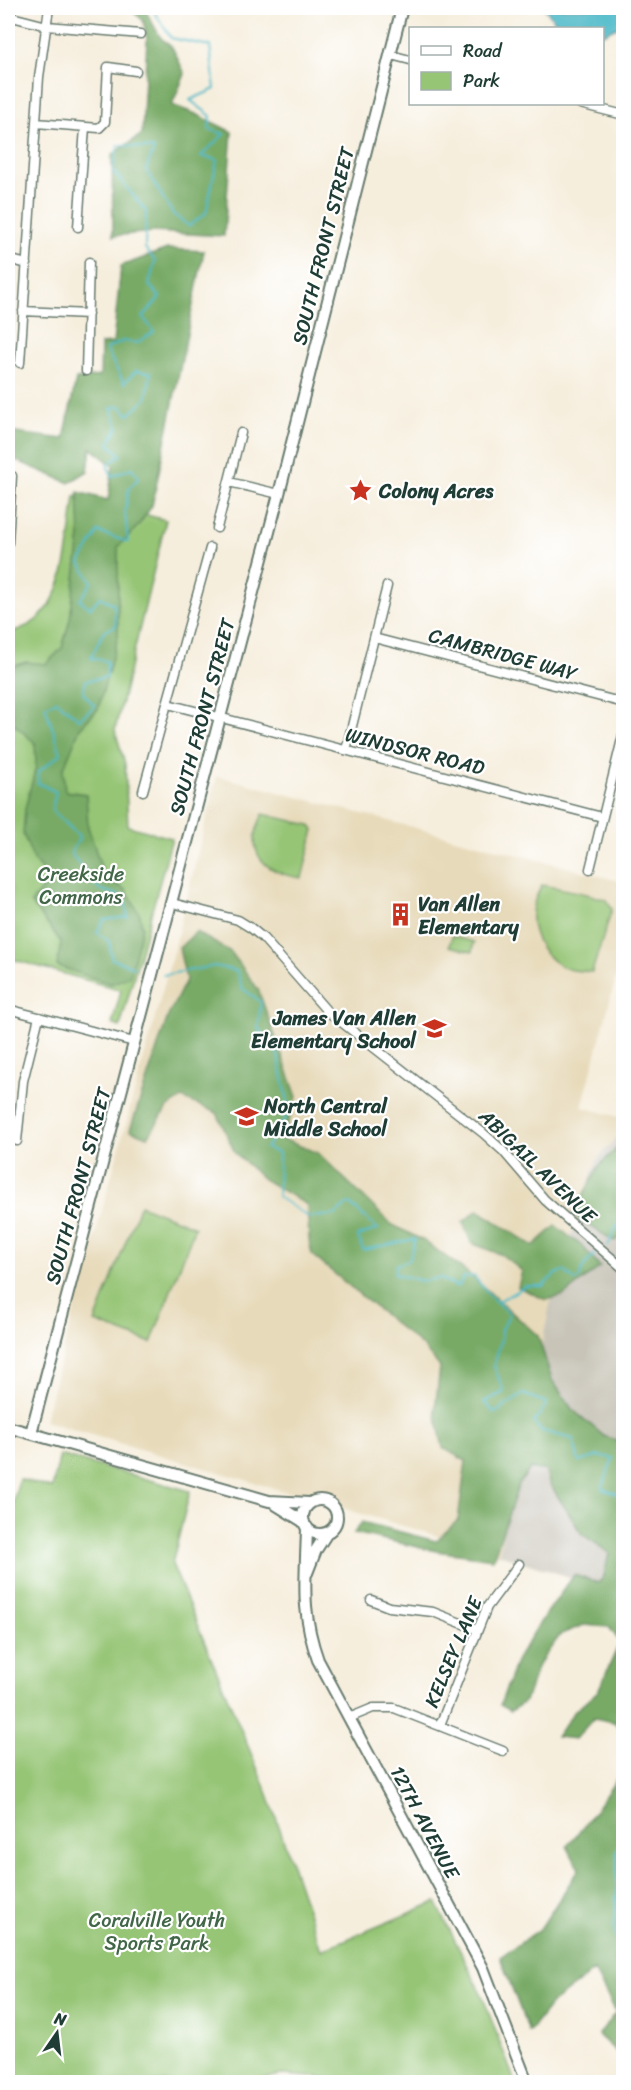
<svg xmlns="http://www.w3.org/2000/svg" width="631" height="2090" viewBox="0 0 631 2090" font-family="Sriracha,sans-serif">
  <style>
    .built { fill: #e7daba }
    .industrial { fill: #c8c4b8 }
    .green { fill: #95c575; stroke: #5a8154; stroke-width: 1.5 }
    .forest { fill: #78aa66; stroke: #4c744d; stroke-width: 1.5 }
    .water { fill: #4db9c8; stroke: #367b7e; stroke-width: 1.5 }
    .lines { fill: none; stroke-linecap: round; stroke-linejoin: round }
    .stream { stroke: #4db9c8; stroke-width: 2 }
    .minor-casing { stroke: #6a7b6f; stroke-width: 11 }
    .tertiary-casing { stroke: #6a7b6f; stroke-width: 14 }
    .minor { stroke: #fff; stroke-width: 8 }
    .tertiary { stroke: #fff; stroke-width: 10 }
    .labels { text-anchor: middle; stroke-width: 4.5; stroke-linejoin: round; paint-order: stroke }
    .street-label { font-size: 20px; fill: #1f3d34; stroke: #fff }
    .poi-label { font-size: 20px; font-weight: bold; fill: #1f3d34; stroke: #fff; text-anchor: start }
    .park-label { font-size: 20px; fill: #426648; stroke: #fff }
  </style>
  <rect width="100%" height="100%" fill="#fff"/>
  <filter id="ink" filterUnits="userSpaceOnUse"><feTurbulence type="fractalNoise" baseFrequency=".0167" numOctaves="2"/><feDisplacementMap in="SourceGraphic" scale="12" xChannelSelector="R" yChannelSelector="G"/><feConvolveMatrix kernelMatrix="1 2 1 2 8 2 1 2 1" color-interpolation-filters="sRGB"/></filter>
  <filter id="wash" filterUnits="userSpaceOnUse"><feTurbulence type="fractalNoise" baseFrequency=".008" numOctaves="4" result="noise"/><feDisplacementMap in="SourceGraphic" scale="24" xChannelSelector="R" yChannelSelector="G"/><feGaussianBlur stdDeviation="1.35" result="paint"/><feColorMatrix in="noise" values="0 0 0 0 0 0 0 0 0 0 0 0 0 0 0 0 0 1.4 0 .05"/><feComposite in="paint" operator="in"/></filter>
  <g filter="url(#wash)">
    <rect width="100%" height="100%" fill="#f6eedd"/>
    <path class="built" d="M217 776 623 882V951L582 1107 623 1118V1131L597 1159 554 1285 499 1554 44 1421 174 949Z"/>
    <path class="industrial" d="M623 1131V1595L499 1554 554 1285 597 1159Z"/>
    <path class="green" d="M75 496 166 520 115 730 125 764 128 826 172 838 120 1027 112 1024 121 990 8 958V633C15 631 23 628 29 625 69 602 69 536 75 496Z
      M263 814 310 825 314 830 302 878C263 873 243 852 263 814Z
      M542 885 583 893 607 900 612 909 592 972C584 971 575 971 568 969 545 961 530 936 532 912 533 902 537 894 542 885Z
      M452 936 474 942 472 952 449 946Z
      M140 1205 195 1227 151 1343 95 1322Z
      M60 1455 190 1491 172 1564 268 1794 321 1950 436 1902 482 1995 515 2082H347L339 2079 282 2075 242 2082H8V1527L19 1479 52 1488Z"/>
    <path class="forest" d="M128 8H144L161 38 172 47 185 74 172 105 196 114 232 132 224 236 153 232 113 236 112 155 142 134 147 39 143 20Z
      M167 249 204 251 152 506 138 526 118 547V637L98 709 80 728 63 770 65 791 86 794 88 827 104 876 126 890 140 915 142 928 130 976 111 984 57 966 61 942 31 903 49 879 34 861 23 834 25 809 36 766 35 743 15 725 8 722V673L10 667 26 662 46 664 62 648 70 619 80 536 78 492 108 500 113 466 91 448 88 471 69 483 8 457V432L64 439 76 379 100 376 101 344 113 343 121 266Z
      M196 932 231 952 258 989 297 1097 282 1139 318 1153 391 1224 424 1241 467 1272 538 1336 552 1380 572 1409 604 1436 623 1443V1731L614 1722 594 1718 575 1739 556 1737 573 1713 598 1691 620 1642 609 1627 584 1625 561 1634 538 1665 525 1701 511 1711 500 1705 517 1659 541 1621 574 1575 599 1583 604 1576 609 1553 581 1533 550 1484 545 1470 530 1469 519 1484 493 1559 436 1551 354 1533 362 1522 436 1541 458 1520 466 1461 443 1448 435 1410 440 1367 422 1346 312 1255 309 1240 307 1205 263 1179 235 1153 217 1113 182 1098 167 1108 148 1137 130 1130 168 1016 186 980 179 948Z
      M623 1142V1236L614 1241 572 1215 599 1166Z
      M478 1210 533 1246 556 1226 583 1247 600 1267 564 1295 546 1300 518 1287 522 1271 502 1255 471 1243 463 1222Z
      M623 1770V2058L598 2035 616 2012 594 1971 552 2003 529 2032 500 1957 540 1929 579 1869 567 1846 584 1826Z"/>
    <path class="water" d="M544 8H623V27L612 29 603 34 602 28H561Z"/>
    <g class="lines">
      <path class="stream" d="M134 967 112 959 109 941 97 933 104 920 128 917 124 897 99 889 71 853 80 837 52 810 56 792 38 783 39 771 61 754 45 706 57 701 79 719 95 706 83 693 86 681 107 677V661L91 658 104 631 116 626 114 604 100 597 90 608 80 600 92 582 80 563 98 532 128 542 125 512 129 488 139 478 132 468 112 476 107 465 121 455 109 444 118 427 111 408 120 406 129 415 146 399 151 373 136 371 124 383 106 349 123 341 137 343 154 332 143 317 160 297 149 285 155 261 145 248 146 211 113 171 118 145 154 149 146 170 173 214 189 226 206 213 217 160 201 156 224 134 209 129 211 116 190 100 215 89 210 46 171 38 152 8
        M163 975 215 966 237 971 242 988 261 1002 258 1028 277 1051 290 1111 266 1148 279 1153 278 1197 308 1217 335 1215 349 1203 378 1229 358 1236 363 1250 415 1239 409 1260 396 1265 395 1274 423 1281 440 1278 458 1287 464 1277 474 1276 491 1297 510 1314 501 1329V1339L494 1366 504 1392 484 1402 495 1413 523 1394 547 1403 534 1423 542 1431 573 1439 579 1462 598 1456 613 1458 602 1489 624 1496
        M608 1246 615 1229 624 1218
        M497 1302 526 1286H543L554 1275 564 1271 576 1281 580 1278C580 1268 588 1261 595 1254
        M617 1944 614 1927 617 1888V1851L624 1839"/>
    </g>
  </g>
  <g filter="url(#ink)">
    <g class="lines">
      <defs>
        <path id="minor" d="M8 16 47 26 141 34
          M391 55 410 60
          M580 104 624 115
          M36 123 99 128 105 122 108 67 136 71
          M78 227 85 127
          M8 259 27 264
          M23 311 88 314
          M20 363 39 77 49 8
          M86 371 89 262
          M229 482 279 494
          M217 528 241 433
          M8 543 12 476
          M374 638 624 703
          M168 704 602 817
          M346 750 387 586
          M143 791 210 548
          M590 869 624 731
          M172 903 238 920 251 928 263 938 326 1010 483 1133 503 1151 545 1200 624 1269
          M8 1009 134 1042
          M17 1141 23 1081 39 1017
          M371 1600 389 1607 433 1612 476 1629
          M349 1718 373 1708H394L503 1751
          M440 1725 487 1607 519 1564"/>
        <path id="tertiary" d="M8 1427 269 1501 310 1503
          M31 1433 279 494 402 8
          M303 1517a17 17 0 1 1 34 0a17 17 0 1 1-34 0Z
          M275 1504 304 1522
          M307 1527C306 1579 300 1610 318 1660L483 1968 527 2082
          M307 1573 316 1550 327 1533"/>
      </defs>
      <use href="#minor" class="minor-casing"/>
      <use href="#tertiary" class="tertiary-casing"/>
      <use href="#minor" class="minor"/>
      <use href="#tertiary" class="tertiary"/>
    </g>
  </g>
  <defs>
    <symbol id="sight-bare" viewBox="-9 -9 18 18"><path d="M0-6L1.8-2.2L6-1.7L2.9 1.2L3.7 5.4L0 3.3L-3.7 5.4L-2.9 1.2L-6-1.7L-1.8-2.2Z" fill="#c8321e" stroke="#fff" stroke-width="2.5" paint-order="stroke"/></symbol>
    <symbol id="building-bare" viewBox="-9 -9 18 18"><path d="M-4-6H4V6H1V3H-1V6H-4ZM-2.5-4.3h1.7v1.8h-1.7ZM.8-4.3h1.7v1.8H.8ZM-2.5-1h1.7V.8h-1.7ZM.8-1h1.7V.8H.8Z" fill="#c8321e" stroke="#fff" stroke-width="2.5" paint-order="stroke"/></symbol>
    <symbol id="school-bare" viewBox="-9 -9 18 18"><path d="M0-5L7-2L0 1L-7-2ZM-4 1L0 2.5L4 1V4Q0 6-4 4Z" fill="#c8321e" stroke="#fff" stroke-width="2.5" paint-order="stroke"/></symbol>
  </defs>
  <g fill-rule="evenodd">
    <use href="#sight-bare" x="344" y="474" width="33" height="33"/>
    <use href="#building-bare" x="384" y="898" width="33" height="33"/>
    <use href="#school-bare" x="418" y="1012" width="33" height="33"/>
    <use href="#school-bare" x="230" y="1100" width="33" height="33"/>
  </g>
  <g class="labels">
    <g class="street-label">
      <text transform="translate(323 246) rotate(-76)" y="7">SOUTH FRONT STREET</text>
      <text transform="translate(503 654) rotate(15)" y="7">CAMBRIDGE WAY</text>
      <text transform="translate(202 717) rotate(-75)" y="7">SOUTH FRONT STREET</text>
      <text transform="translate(415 751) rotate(14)" y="7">WINDSOR ROAD</text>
      <text transform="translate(538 1166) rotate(44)" y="7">ABIGAIL AVENUE</text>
      <text transform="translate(78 1186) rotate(-75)" y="7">SOUTH FRONT STREET</text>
      <text transform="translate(453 1652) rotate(-67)" y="7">KELSEY LANE</text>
      <text transform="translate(425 1822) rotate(62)" y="7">12TH AVENUE</text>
    </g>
    <g class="poi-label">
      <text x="379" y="498">Colony Acres</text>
      <text x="418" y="911">Van Allen<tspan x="418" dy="23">Elementary</tspan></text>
      <text x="416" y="1025" text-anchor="end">James Van Allen<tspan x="416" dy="23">Elementary School</tspan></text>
      <text x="264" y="1113">North Central<tspan x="264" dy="23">Middle School</tspan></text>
    </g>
    <g class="park-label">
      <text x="81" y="881">Creekside<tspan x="81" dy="23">Commons</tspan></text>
      <text x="157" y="1927">Coralville Youth<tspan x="157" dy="23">Sports Park</tspan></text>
    </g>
  </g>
  <rect width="631" height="2090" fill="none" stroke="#fff" stroke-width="30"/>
  <rect x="409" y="27" width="195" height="78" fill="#ffffff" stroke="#a5b1ae" stroke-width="1.5"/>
  <rect x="421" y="46" width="30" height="9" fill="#ffffff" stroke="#a5b1ae" stroke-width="1.5"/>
  <text x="463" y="57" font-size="18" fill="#1f3d34">Road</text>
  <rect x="421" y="72" width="30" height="18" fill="#95c575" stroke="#a5b1ae" stroke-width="1.5"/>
  <text x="463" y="87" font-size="18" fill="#1f3d34">Park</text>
  <g transform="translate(57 2033) rotate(14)" stroke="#ffffff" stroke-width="4.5" paint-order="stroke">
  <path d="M0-4.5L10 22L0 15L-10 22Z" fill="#1f3d34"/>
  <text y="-9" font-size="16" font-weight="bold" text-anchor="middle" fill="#1f3d34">N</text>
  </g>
</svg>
